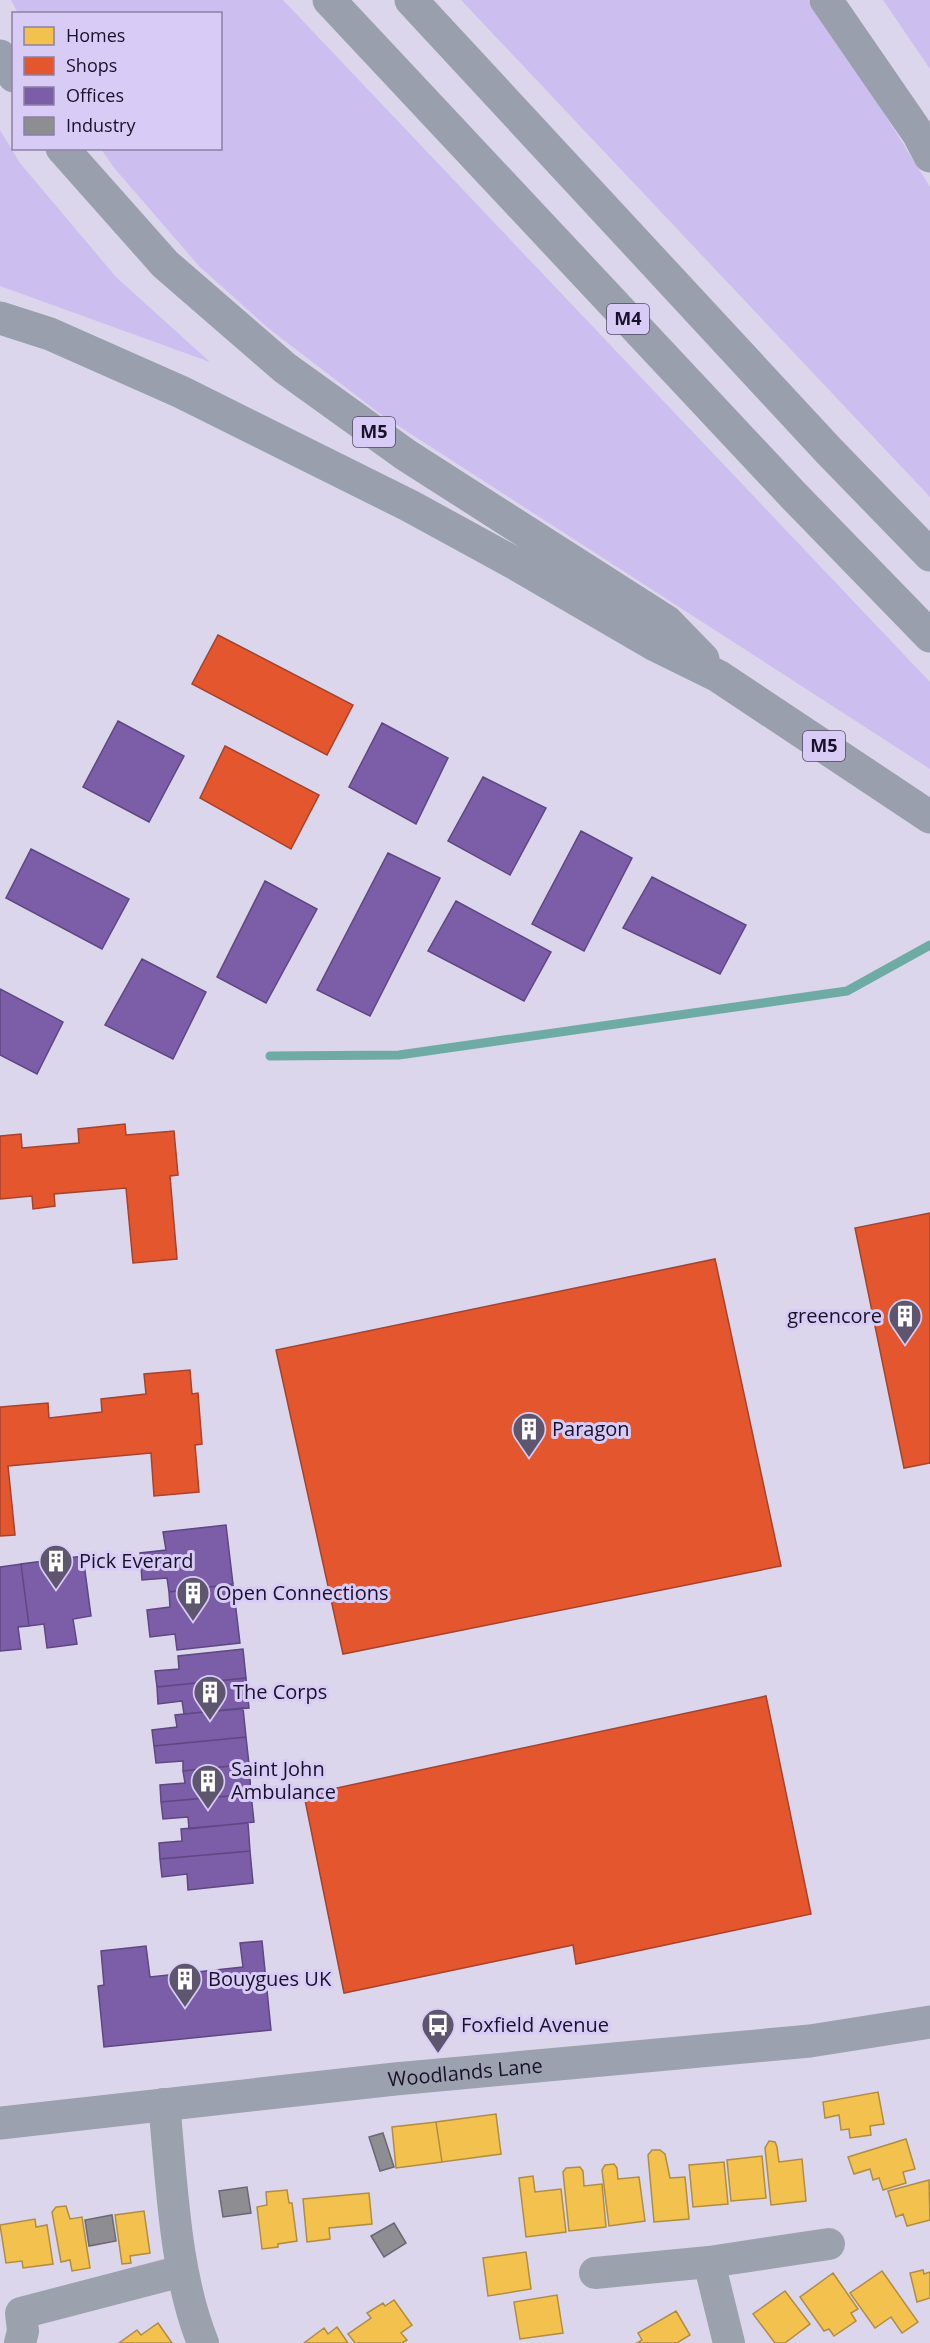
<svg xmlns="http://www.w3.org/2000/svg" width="930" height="2343" viewBox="0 0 930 2343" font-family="'Open Sans',sans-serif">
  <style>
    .green { fill: #cdbef0 }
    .homes { fill: #f2c14e; stroke: #b18c43; stroke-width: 1.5 }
    .shops { fill: #e4572e; stroke: #a7422d; stroke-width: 1.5 }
    .offices { fill: #7b5ea7; stroke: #5e4782; stroke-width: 1.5 }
    .industry { fill: #8d8d92; stroke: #6a6873; stroke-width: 1.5 }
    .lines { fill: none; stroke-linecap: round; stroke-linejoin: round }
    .stream { stroke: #6faba5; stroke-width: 9 }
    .street { stroke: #9ca2ad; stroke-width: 32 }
    .secondary { stroke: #9ca1af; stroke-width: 33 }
    .highway { stroke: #9a9fae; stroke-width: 33 }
    .labels { text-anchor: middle; stroke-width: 6; stroke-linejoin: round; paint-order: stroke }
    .shield { fill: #d8ccf6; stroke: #524967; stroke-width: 1.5 }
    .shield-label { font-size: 18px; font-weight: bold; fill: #19112a }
    .poi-label { font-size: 20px; fill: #19112a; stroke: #d8ccf6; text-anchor: start }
    .street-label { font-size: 20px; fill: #19112a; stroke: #d8ccf6 }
  </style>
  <rect width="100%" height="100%" fill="#dcd6ec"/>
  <path class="green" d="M11 0H283L930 682V769L383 416 268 328 199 266 115 169 101 149 220 148V14L18 13Z
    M461 0H808L833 31 930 187V497Z
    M883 0H930V69Z
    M0 130 20 163 116 277 210 362 0 286Z"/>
  <path class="homes" d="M878 2092 884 2124 870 2126 871 2135 850 2138 849 2129 841 2130 839 2115 825 2118 823 2102Z
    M496 2114 501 2154 442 2162 436 2122Z
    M436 2122 442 2162 396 2168 392 2127Z
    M906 2139 915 2169 903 2172 906 2183 883 2190 879 2178 873 2180 870 2169 854 2174 848 2157Z
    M769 2141 775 2142 777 2147 779 2162 802 2159 806 2201 771 2205 765 2148Z
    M652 2150H660L665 2154 670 2178 685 2177 689 2219 654 2222 648 2155Z
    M762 2156 766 2198 731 2201 727 2160Z
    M724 2162 728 2204 693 2207 689 2165Z
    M614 2164 617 2168 618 2179 639 2177 645 2221 609 2226 602 2170 605 2165Z
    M580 2167 583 2171 584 2186 602 2184 606 2227 569 2231 563 2172 566 2168Z
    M533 2176 535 2192 561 2189 566 2232 526 2237 519 2178Z
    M929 2180 930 2220 907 2226 903 2214 896 2217 888 2191Z
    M287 2190 289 2203H292L297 2241 278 2244V2247L262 2249 257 2207 267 2205 266 2192Z
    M369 2193 372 2224 329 2228 330 2239 307 2242 303 2199Z
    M66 2206 70 2219 82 2217 90 2268 72 2271 70 2260 61 2262 52 2212 56 2207Z
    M144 2211 150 2253 130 2256 131 2263 122 2264 115 2215Z
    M35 2219 36 2227 47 2225 53 2264 23 2268 22 2261 6 2263 0 2225Z
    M526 2252 531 2289 488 2296 483 2258Z
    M923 2270 924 2274 930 2272V2298L917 2302 910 2273Z
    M882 2271 918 2322 902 2333 891 2317 875 2328 850 2293Z
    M833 2273 858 2309 851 2313 856 2321 834 2336 829 2329 824 2331 800 2297Z
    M785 2291 810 2324 785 2343H775L753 2314Z
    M557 2295 563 2333 520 2339 514 2302Z
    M394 2300 412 2325 401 2333 407 2340 402 2343H355L348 2334 371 2318 367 2313 383 2303 385 2306Z
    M676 2311 690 2335 677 2343H637L642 2340 638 2333Z
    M158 2323 172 2343H119L137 2330 141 2335Z
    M337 2327 348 2343H304L324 2328 328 2334Z"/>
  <path class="shops" d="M218 635 353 705 327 755 192 684Z
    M225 746 319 795 291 849 200 798Z
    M125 1124 126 1135 174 1131 178 1175 170 1176 177 1259 133 1263 126 1188 54 1194 55 1206 33 1209 32 1196 0 1199V1136L21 1134 22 1148 79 1143 78 1129Z
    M930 1213V1463L904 1468 855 1228Z
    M715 1259 781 1566 343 1654 276 1350Z
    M190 1370 192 1394 198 1393 202 1444 195 1445 199 1492 154 1496 151 1453 8 1466 15 1535 0 1536V1407L48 1403 49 1418 102 1412 101 1399 146 1394 144 1374Z
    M766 1696 811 1914 576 1964 573 1945 344 1993 304 1795Z"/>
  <path class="offices" d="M118 721 184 756 149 822 83 787Z
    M382 723 448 758 416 824 349 787Z
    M483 777 546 808 510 875 448 841Z
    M581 831 632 858 584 951 532 924Z
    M31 849 129 899 102 949 6 898Z
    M388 853 440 878 370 1016 317 990Z
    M652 877 746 925 720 974 623 928Z
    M265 881 317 909 266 1003 217 977Z
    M456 901 551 952 524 1001 428 951Z
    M142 959 206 992 173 1059 105 1025Z
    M0 989 63 1022 37 1074 0 1055Z
    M226 1525 233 1584 169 1592 167 1578 142 1580 140 1553 166 1550 163 1532Z
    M83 1556 91 1616 73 1619 77 1644 47 1648 44 1624 29 1626 21 1564Z
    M21 1564 29 1626 18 1627 21 1649 0 1651V1567Z
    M233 1584 240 1643 177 1650 175 1634 150 1637 147 1610 170 1607 169 1592Z
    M243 1649 246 1678 157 1687 155 1671 179 1669 178 1656Z
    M246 1678 249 1708 184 1714 182 1701 158 1704 157 1687Z
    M243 1708 246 1737 154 1746 152 1730 177 1727 175 1715Z
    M246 1737 249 1764 183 1771V1761L156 1763 154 1746Z
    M249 1764 251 1794 161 1802 160 1785 185 1783 183 1771Z
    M251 1794 254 1822 189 1829 188 1817 163 1819 161 1802Z
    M248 1823 250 1851 160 1859 159 1843 182 1841 181 1829Z
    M250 1851 253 1883 188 1890 187 1874 162 1877 160 1859Z
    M262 1941 271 2030 104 2047 98 1986 104 1985 101 1951 146 1946 150 1977 243 1967 240 1943Z"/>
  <path class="industry" d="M383 2133 394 2167 380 2171 369 2137Z
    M247 2187 251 2213 223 2217 219 2191Z
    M112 2215 116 2241 89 2246 85 2220Z
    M394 2223 406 2243 384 2257 371 2236Z"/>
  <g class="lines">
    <path class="stream" d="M270 1056 399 1055 847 991 930 945"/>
    <path class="street" d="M164 2104C172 2181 174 2271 203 2343
      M709 2262 729 2343
      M595 2273 709 2262 829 2244
      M20 2343 23 2331 21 2313 182 2271"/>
    <path class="secondary" id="s1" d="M0 2123 395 2079 810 2041 930 2022"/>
    <path class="highway" d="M329 0 793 495 930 636
      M411 0 829 451 930 555
      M826 0 919 135 930 156
      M0 56 14 76
      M62 148 165 264 285 368 406 455 667 622 703 659
      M0 318 50 334 181 392 410 506 516 564 655 645 718 676 930 817"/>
  </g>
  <defs>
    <symbol id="building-pin" viewBox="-11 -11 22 30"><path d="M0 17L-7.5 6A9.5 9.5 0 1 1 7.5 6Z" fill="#5d566e" stroke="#d8ccf6"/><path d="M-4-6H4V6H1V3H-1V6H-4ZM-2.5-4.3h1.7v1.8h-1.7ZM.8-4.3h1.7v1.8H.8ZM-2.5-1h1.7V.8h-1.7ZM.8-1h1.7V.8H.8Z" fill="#fff"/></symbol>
    <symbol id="bus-pin" viewBox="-11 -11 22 30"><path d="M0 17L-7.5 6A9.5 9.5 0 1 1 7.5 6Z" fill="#5d566e" stroke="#d8ccf6"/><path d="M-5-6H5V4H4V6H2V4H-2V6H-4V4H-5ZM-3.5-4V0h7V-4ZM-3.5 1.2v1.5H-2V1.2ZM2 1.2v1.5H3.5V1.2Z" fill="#fff"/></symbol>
  </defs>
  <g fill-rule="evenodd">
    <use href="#building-pin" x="886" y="1297" width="38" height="52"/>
    <use href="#building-pin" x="510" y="1410" width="38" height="52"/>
    <use href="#building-pin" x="37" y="1542" width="38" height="52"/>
    <use href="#building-pin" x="174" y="1574" width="38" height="52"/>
    <use href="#building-pin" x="191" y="1673" width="38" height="52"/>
    <use href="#building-pin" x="189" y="1762" width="38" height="52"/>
    <use href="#building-pin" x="166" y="1960" width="38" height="52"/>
    <use href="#bus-pin" x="419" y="2006" width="38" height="52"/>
  </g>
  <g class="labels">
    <g class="shield">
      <rect x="607" y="304" width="42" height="30" rx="4.5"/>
      <rect x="353" y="417" width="42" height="30" rx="4.5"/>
      <rect x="803" y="731" width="42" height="30" rx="4.5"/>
    </g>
    <g class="shield-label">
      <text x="628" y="325">M4</text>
      <text x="374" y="438">M5</text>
      <text x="824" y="752">M5</text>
    </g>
    <g class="poi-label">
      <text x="882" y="1323" text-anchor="end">greencore</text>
      <text x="552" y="1436">Paragon</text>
      <text x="79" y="1568">Pick Everard</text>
      <text x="216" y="1600">Open Connections</text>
      <text x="233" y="1699">The Corps</text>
      <text x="231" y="1776">Saint John<tspan x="231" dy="23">Ambulance</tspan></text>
      <text x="208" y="1986">Bouygues UK</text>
      <text x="461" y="2032">Foxfield Avenue</text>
    </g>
    <g class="street-label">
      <text dy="7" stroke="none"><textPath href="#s1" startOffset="468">Woodlands Lane</textPath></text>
    </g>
  </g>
  <rect x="12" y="12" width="210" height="138" fill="#d8ccf6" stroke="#8c81a4" stroke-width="1.5"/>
  <rect x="24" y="27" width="30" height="18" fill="#f2c14e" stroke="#8c81a4" stroke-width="1.5"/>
  <text x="66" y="42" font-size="18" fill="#19112a">Homes</text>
  <rect x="24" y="57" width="30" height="18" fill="#e4572e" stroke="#8c81a4" stroke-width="1.5"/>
  <text x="66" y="72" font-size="18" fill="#19112a">Shops</text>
  <rect x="24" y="87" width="30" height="18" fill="#7b5ea7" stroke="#8c81a4" stroke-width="1.5"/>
  <text x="66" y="102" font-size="18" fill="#19112a">Offices</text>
  <rect x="24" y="117" width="30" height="18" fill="#8d8d92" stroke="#8c81a4" stroke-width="1.5"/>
  <text x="66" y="132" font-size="18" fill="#19112a">Industry</text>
</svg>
